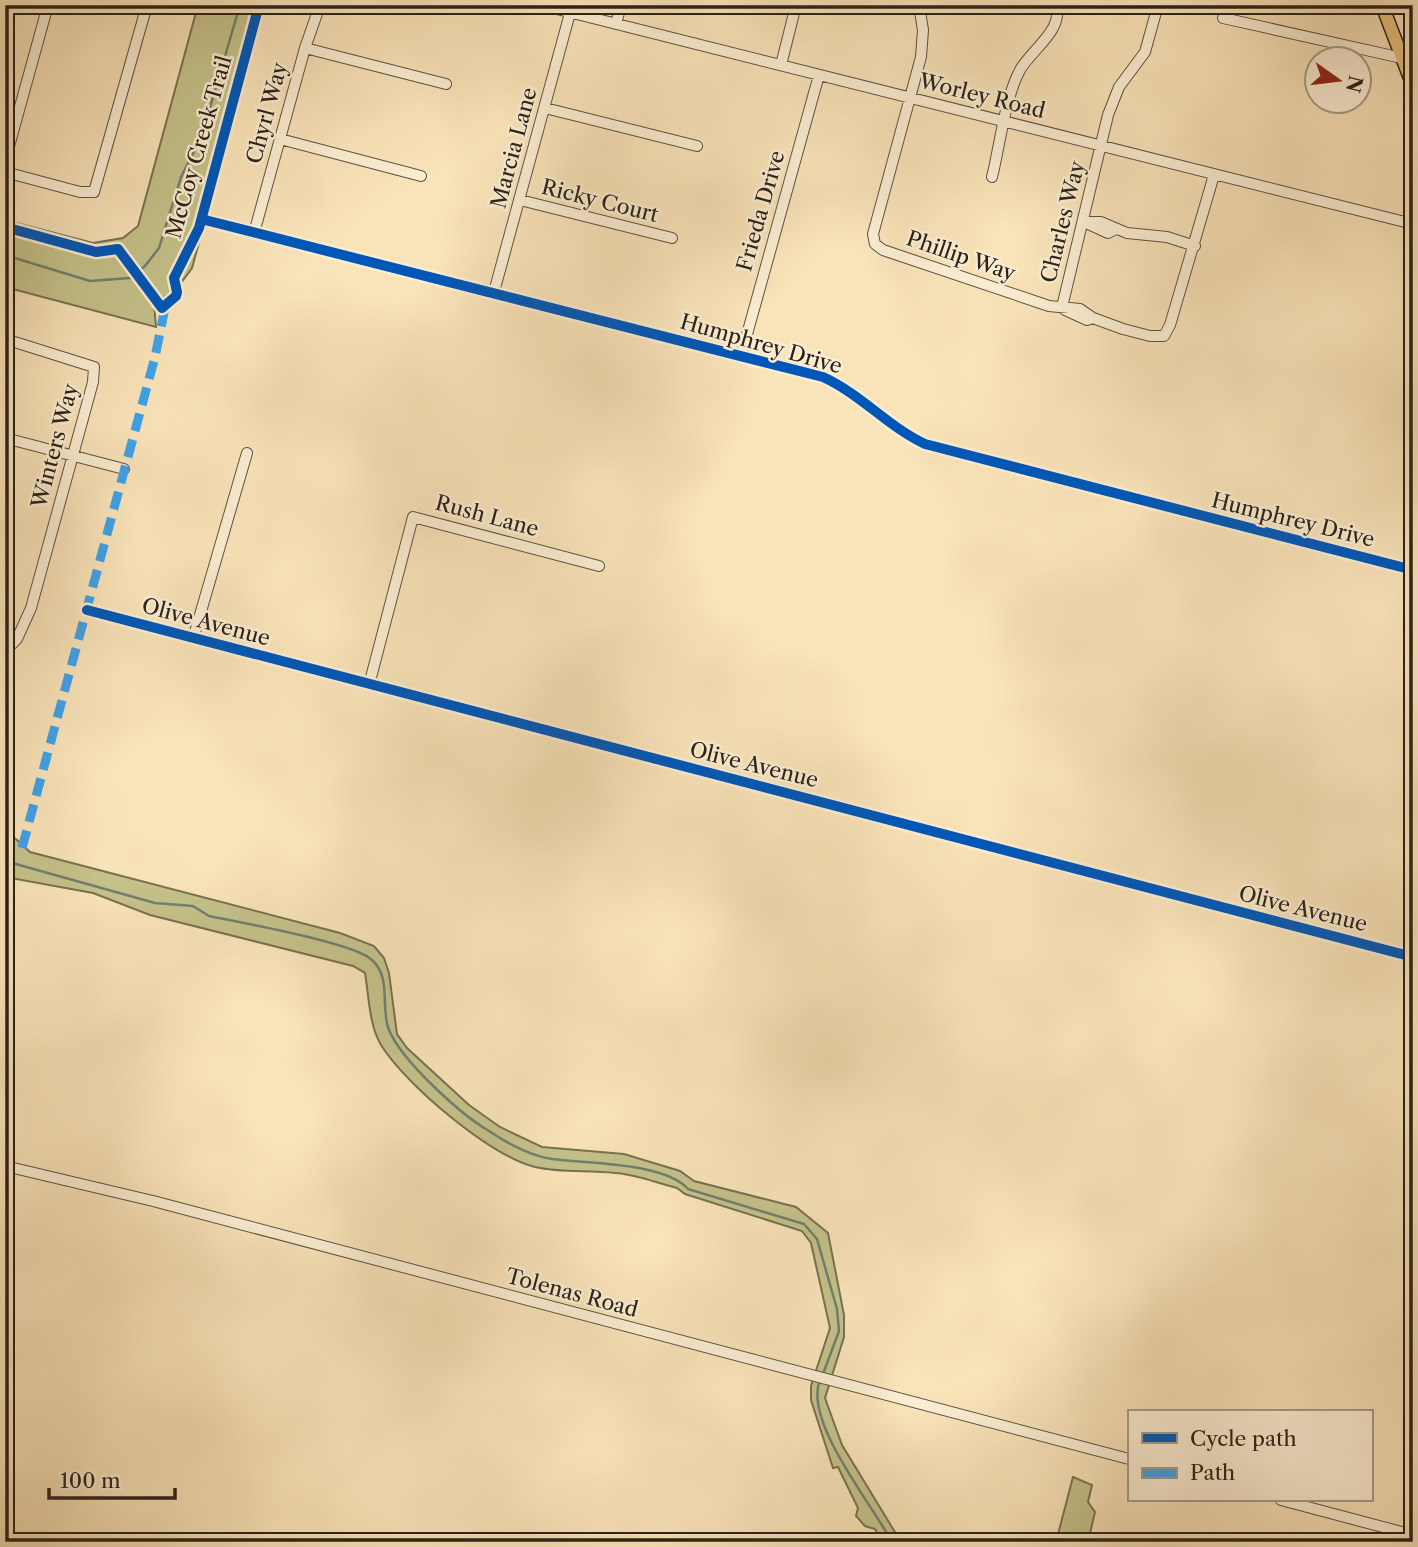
<svg xmlns="http://www.w3.org/2000/svg" width="1418" height="1547" viewBox="0 0 1418 1547" font-family="'Libre Caslon Text',serif">
  <style>
    .green { fill: #c5c18a; stroke: #787251; stroke-width: 2 }
    .lines { fill: none; stroke-linecap: round; stroke-linejoin: round }
    .stream { stroke: #708071; stroke-width: 2.5 }
    .minor-casing { stroke: #5e5240; stroke-width: 12 }
    .major-casing { stroke: #2a2218; stroke-width: 15 }
    .minor { stroke: #fbedd2; stroke-width: 10 }
    .major { stroke: #ecc27c; stroke-width: 12 }
    .rail { stroke: #2a2218; stroke-width: 2.5; stroke-dasharray: 12 12; stroke-linecap: butt }
    .quiet { stroke: #3ea2ea; stroke-width: 9; stroke-dasharray: 18 9; stroke-linecap: butt }
    .cycleway-casing { stroke: #fbedd2; stroke-width: 15 }
    .cycleway { stroke: #0057b8; stroke-width: 10 }
    .labels { text-anchor: middle; stroke-width: 5; stroke-linejoin: round; paint-order: stroke }
    .street-label { font-size: 21px; fill: #2a2218; stroke: #fbedd2 }
  </style>
  <rect width="100%" height="100%" fill="#f9e3b9"/>
  <filter id="stains"><feTurbulence type="fractalNoise" baseFrequency=".00286" numOctaves="4"/><feColorMatrix values="0 0 0 0 .2 0 0 0 0 .09 0 0 0 0 .02 0 0 0 .5 -.17"/></filter>
  <radialGradient id="worn" r=".72"><stop offset=".6" stop-color="#630" stop-opacity="0"/><stop offset="1" stop-color="#630" stop-opacity=".3"/></radialGradient>
  <path class="green" d="M198 5H264L192 268 178 287 154 304 156 327 5 287V220L93 243 123 238 138 226Z
    M5 834 16 839 30 852 340 933 374 946 384 958 389 973 397 1034 407 1048 469 1105 500 1127 542 1147 624 1154 680 1171 694 1181 796 1207 828 1233 844 1315V1337L825 1398 842 1445 901 1542H882L875 1529 865 1526 856 1516 858 1508 838 1467 833 1468 811 1400V1386L830 1328 811 1243 802 1231 685 1194 677 1188C657 1183 635 1174 615 1173 588 1170 561 1173 535 1167 489 1155 406 1085 381 1045 369 1025 369 996 365 973L353 966 150 915 93 893 5 877Z
    M1073 1477 1092 1485 1088 1502 1095 1512 1088 1542H1056Z"/>
  <g class="lines">
    <path class="stream" d="M5 255 90 281 130 278 145 266 159 248 181 177 201 138 240 5
      M5 861 155 903 193 906 209 916C238 922 355 943 372 960 392 978 380 1008 389 1030 402 1061 460 1114 489 1131 507 1143 529 1156 552 1159 587 1164 664 1162 688 1189L804 1224 817 1239 837 1309 839 1331 823 1374
      M820 1380C803 1421 872 1504 892 1542"/>
    <defs>
      <path id="minor" d="M541 5 1413 224
        M919 5 923 30 921 57 873 234 875 244 883 250 1049 306 1080 309 1093 318 1123 329 1150 336H1164L1170 325 1214 175
        M1223 18 1402 58
        M616 24 621 5
        M305 48 446 84
        M781 65 796 5
        M545 108 697 146
        M280 139 421 176
        M5 161 48 5
        M5 172 80 192H94L147 5
        M992 177C1000 145 1005 98 1020 70 1031 50 1064 30 1056 5
        M520 200 672 238
        M205 220 823 377C862 395 887 426 925 444L1413 570
        M1083 222H1101L1127 233 1167 237 1195 246
        M1086 223 1108 233 1114 230
        M254 233 305 48 320 5
        M494 292 570 13
        M1062 307 1108 115 1119 87 1145 52 1158 5
        M1065 310 1087 320 1093 318
        M5 339 94 367 93 382 31 608 17 639 5 651
        M741 356 819 75
        M5 438 124 469
        M87 610 1413 957
        M193 639 247 453
        M369 685 413 517 599 566
        M5 1166 153 1201 1129 1459
        M1281 1500 1413 1535"/>
      <path id="major" d="M1382 5 1413 86"/>
    </defs>
    <use href="#minor" class="minor-casing"/>
    <use href="#major" class="major-casing"/>
    <use href="#minor" class="minor"/>
    <use href="#major" class="major"/>
    <path class="rail" d="M1406 5 1413 23"/>
    <path class="quiet" d="M22 848 155 357 165 308"/>
    <defs>
      <path id="cycleway" d="M205 220 823 377C862 395 887 426 925 444L1413 570
        M5 227 96 252 118 249 162 308 176 296 177 292 174 278 199 228 259 5
        M87 610 1413 957"/>
    </defs>
    <use href="#cycleway" class="cycleway-casing"/>
    <use href="#cycleway" class="cycleway"/>
  </g>
  <g class="labels">
    <g class="street-label">
      <text transform="translate(982 96) rotate(14)" y="7">Worley Road</text>
      <text transform="translate(267 113) rotate(-75)" y="7">Chyrl Way</text>
      <text transform="translate(199 147) rotate(-74)" y="7">McCoy Creek Trail</text>
      <text transform="translate(514 148) rotate(-75)" y="7">Marcia Lane</text>
      <text transform="translate(600 201) rotate(14)" y="7">Ricky Court</text>
      <text transform="translate(761 211) rotate(-74)" y="7">Frieda Drive</text>
      <text transform="translate(1063 222) rotate(-76)" y="7">Charles Way</text>
      <text transform="translate(961 256) rotate(19)" y="7">Phillip Way</text>
      <text transform="translate(761 344) rotate(16)" y="7">Humphrey Drive</text>
      <text transform="translate(55 446) rotate(-75)" y="7">Winters Way</text>
      <text transform="translate(487 516) rotate(15)" y="7">Rush Lane</text>
      <text transform="translate(1293 520) rotate(14)" y="7">Humphrey Drive</text>
      <text transform="translate(206 622) rotate(15)" y="7">Olive Avenue</text>
      <text transform="translate(754 765) rotate(14)" y="7">Olive Avenue</text>
      <text transform="translate(1303 909) rotate(14)" y="7">Olive Avenue</text>
      <text transform="translate(572 1293) rotate(15)" y="7">Tolenas Road</text>
    </g>
  </g>
  <rect width="1418" height="1547" fill="none" stroke="#f9e3b9" stroke-width="28"/>
  <rect x="7" y="7" width="1404" height="1533" fill="none" stroke="#2a2218" stroke-width="3.5"/>
  <rect x="14" y="14" width="1390" height="1519" fill="none" stroke="#2a2218" stroke-width="2"/>
  <rect x="1128" y="1410" width="245" height="91" fill="#fbedd2" stroke="#a79c88" stroke-width="2"/>
  <rect x="1142" y="1433" width="35" height="10" fill="#0057b8" stroke="#a79c88" stroke-width="2"/>
  <text x="1190" y="1446" font-size="21" fill="#2a2218">Cycle path</text>
  <rect x="1142" y="1468" width="35" height="10" fill="#3ea2ea" stroke="#a79c88" stroke-width="2"/>
  <text x="1190" y="1480" font-size="21" fill="#2a2218">Path</text>
  <g transform="translate(1338 80) rotate(104)"><circle r="33" fill="#fbedd2" stroke="#a79c88" stroke-width="2"/>
  <path d="M0-5L12 26L0 18L-12 26Z" fill="#8f2418"/>
  <text y="-10" font-size="19" font-weight="bold" text-anchor="middle" fill="#2a2218">N</text>
  </g>
  <path d="M49 1488v10h126v-10" fill="none" stroke="#2a2218" stroke-width="3.5"/>
  <text x="60" y="1488" font-size="21" fill="#2a2218" stroke="#fbedd2" stroke-width="5" paint-order="stroke">100 m</text>
  <rect width="100%" height="100%" filter="url(#stains)"/>
  <rect width="100%" height="100%" fill="url(#worn)"/>
</svg>
